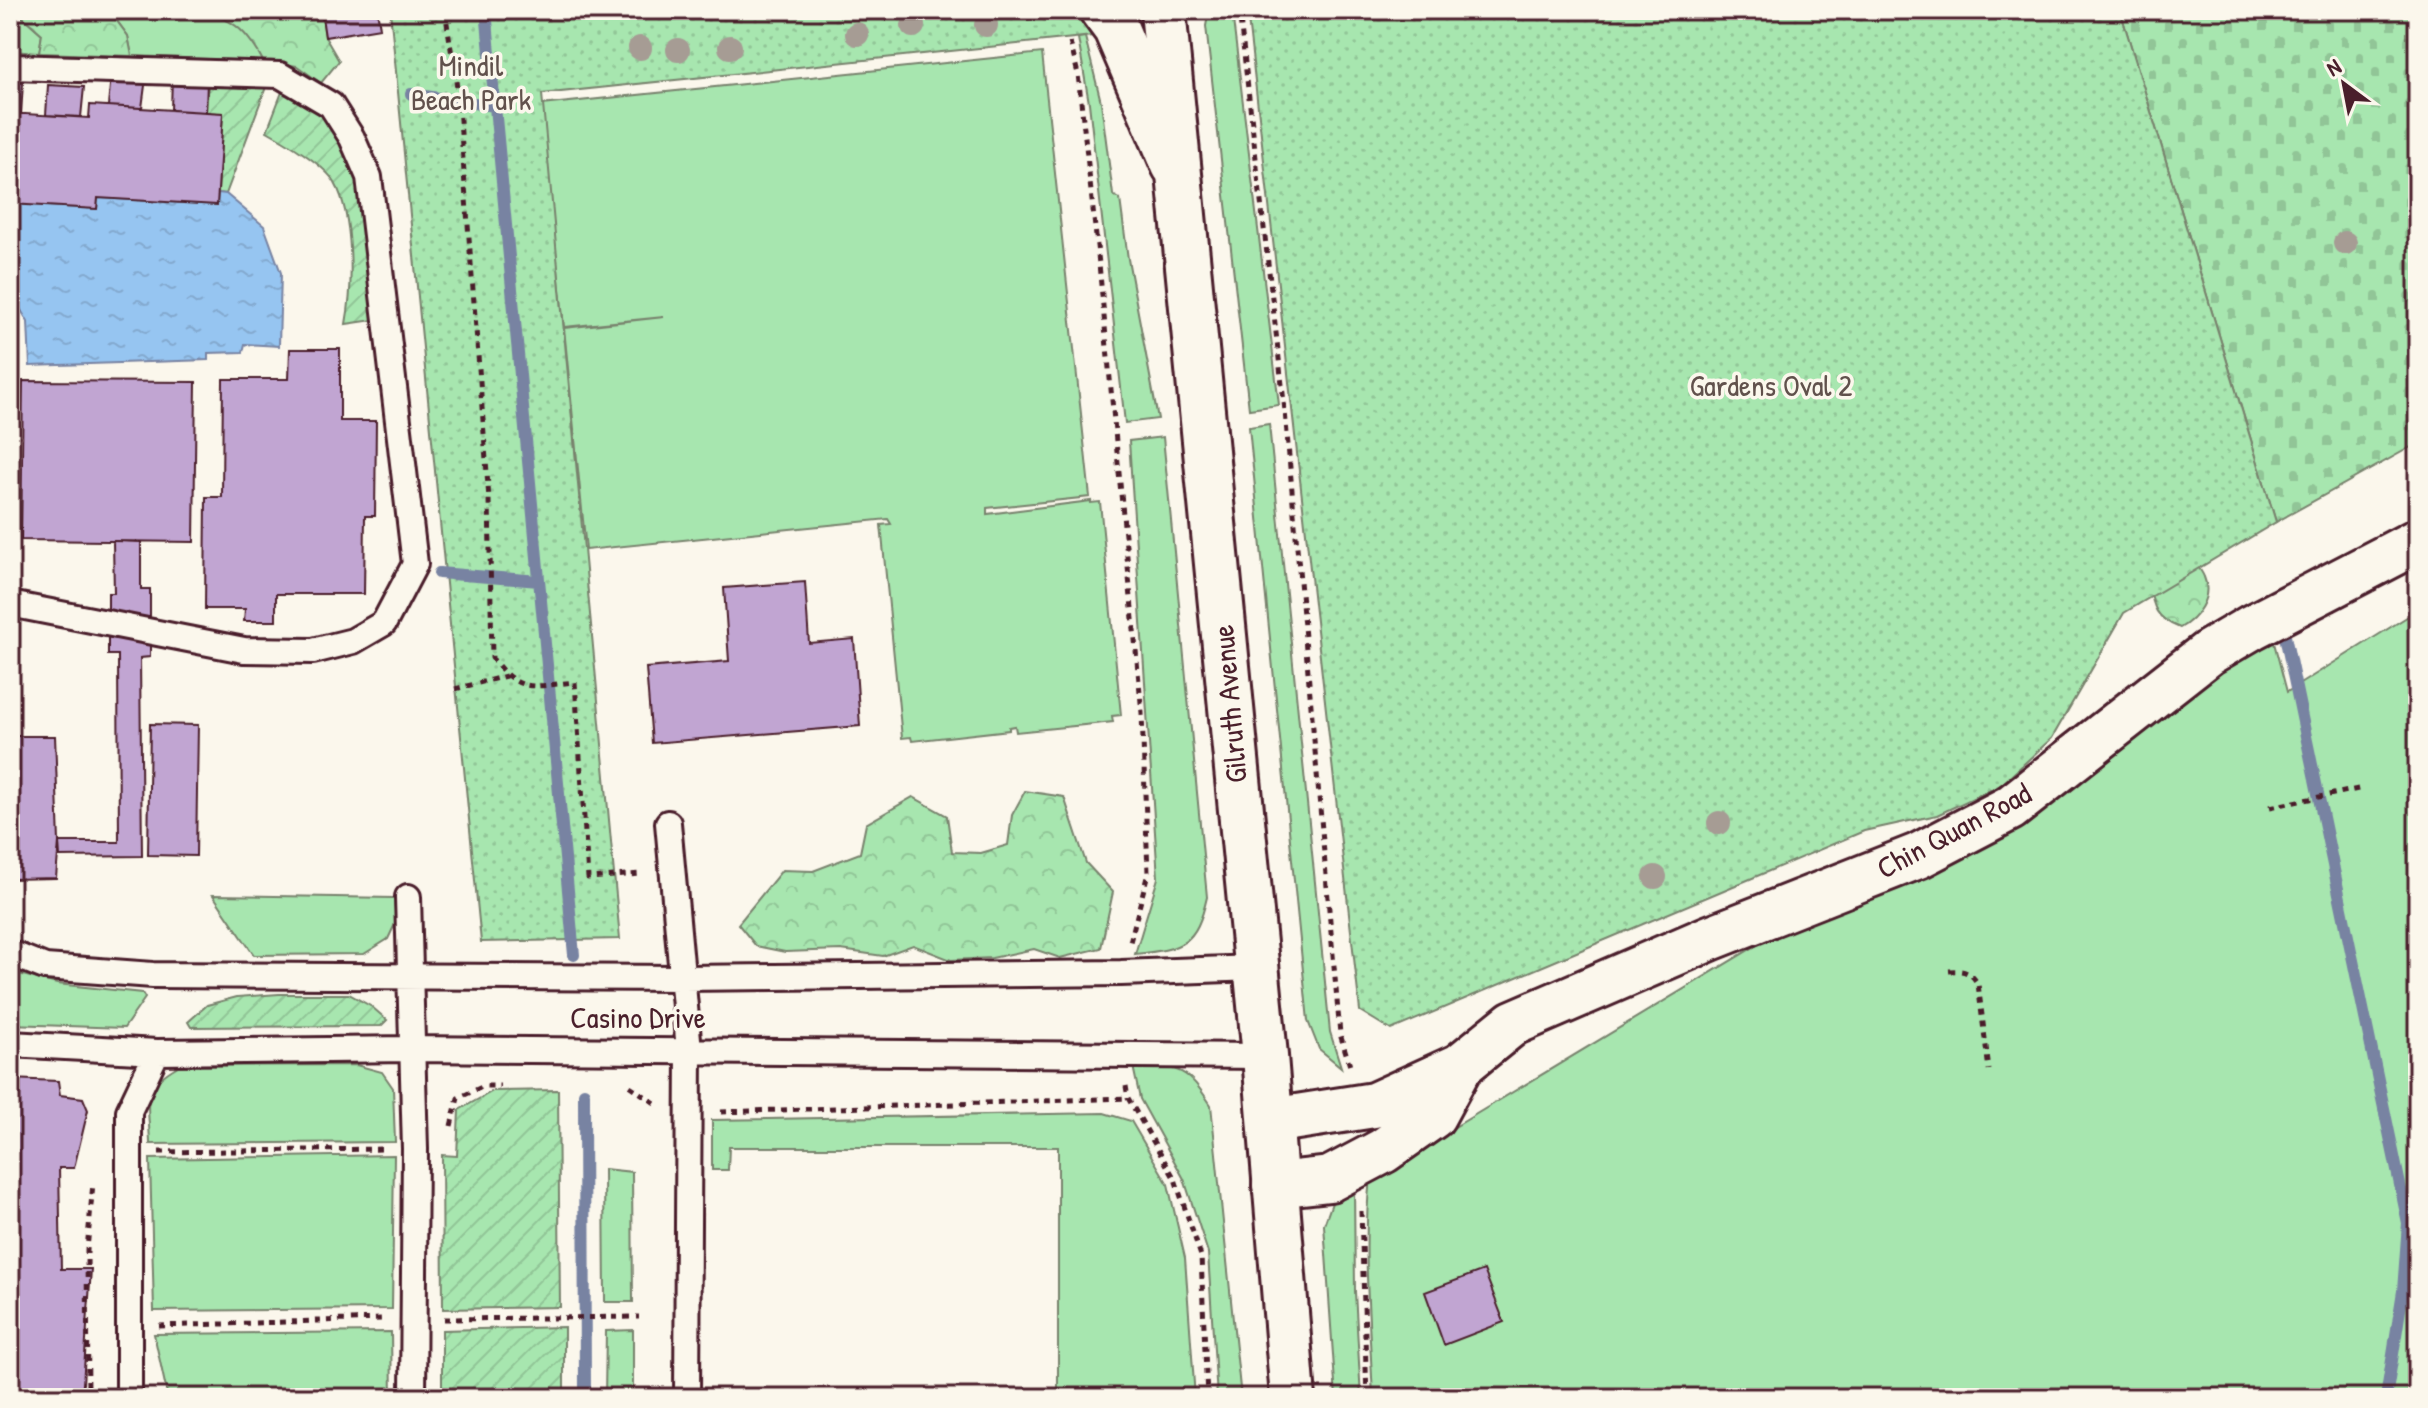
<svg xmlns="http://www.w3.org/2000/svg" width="2428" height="1408" viewBox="0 0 2428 1408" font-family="'Patrick Hand',sans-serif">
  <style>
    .grass { fill: #a7e6af; stroke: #78826d; stroke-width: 2 }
    .forest { fill: url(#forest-crowns); stroke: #78826d; stroke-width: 2 }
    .cemetery { fill: url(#cemetery-stones); stroke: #78826d; stroke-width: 2 }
    .park { fill: url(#park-dots); stroke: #78826d; stroke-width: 2 }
    .garden { fill: url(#garden-furrows); stroke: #78826d; stroke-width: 2 }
    .water { fill: url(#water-ripples); stroke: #7883a2; stroke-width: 2 }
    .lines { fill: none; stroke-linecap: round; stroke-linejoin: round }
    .stream { stroke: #7883a2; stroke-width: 12 }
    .building { fill: #c1a5d2; stroke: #4a1f2b; stroke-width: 2 }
    .lane-casing { stroke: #4a1f2b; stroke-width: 30 }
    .street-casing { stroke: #4a1f2b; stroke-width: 50 }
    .secondary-casing { stroke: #4a1f2b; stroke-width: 50 }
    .path { stroke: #4a1f2b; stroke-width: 5; stroke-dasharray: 6 6; stroke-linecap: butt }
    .lane { stroke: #fbf7ec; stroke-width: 24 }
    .street { stroke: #fbf7ec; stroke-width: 44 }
    .secondary { stroke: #fbf7ec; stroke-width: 44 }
    .tree { fill: #a69c94 }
    .labels { text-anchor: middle; stroke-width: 7; stroke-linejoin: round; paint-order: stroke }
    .park-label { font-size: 30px; fill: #61514c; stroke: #fbf7ec }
    .street-label { font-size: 30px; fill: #4a1f2b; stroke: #fbf7ec }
  </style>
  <defs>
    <pattern id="forest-crowns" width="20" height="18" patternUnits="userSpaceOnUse" patternTransform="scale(2)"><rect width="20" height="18" fill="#a7e6af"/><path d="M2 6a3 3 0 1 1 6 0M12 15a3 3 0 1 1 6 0" fill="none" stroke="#91c597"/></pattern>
    <pattern id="cemetery-stones" width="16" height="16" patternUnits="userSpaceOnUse" patternTransform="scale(2)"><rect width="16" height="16" fill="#a7e6af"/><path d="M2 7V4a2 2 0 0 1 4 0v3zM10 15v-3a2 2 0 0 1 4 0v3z" fill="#91c597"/></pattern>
    <pattern id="park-dots" width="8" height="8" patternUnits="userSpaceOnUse" patternTransform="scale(2)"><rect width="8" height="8" fill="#a7e6af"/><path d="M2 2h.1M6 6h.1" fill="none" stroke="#91c597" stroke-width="1.8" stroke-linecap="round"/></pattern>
    <pattern id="garden-furrows" width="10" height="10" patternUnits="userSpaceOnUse" patternTransform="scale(2)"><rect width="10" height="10" fill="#a7e6af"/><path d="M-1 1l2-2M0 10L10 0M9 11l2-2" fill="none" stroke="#91c597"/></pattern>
    <pattern id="water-ripples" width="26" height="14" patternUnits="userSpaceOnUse" patternTransform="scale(2)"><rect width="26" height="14" fill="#96c5f1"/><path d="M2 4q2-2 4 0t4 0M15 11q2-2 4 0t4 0" fill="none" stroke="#83a9cf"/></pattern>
  </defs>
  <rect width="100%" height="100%" fill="#fbf7ec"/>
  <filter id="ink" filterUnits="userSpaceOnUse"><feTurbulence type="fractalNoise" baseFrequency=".0125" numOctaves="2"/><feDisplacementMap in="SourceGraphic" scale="16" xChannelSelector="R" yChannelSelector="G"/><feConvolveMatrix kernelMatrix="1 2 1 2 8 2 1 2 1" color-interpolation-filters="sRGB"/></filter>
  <g filter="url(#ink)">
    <path class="grass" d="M10 10H15L42 34 39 53 10 51Z
      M117 10C160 10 220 0 251 38 256 44 259 53 263 61L132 56 128 36 114 17Z
      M1209 10H1229L1233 20 1279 405 1249 409 1206 26Z
      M1085 37 1101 102 1113 195 1120 199 1128 259 1158 419 1125 423 1089 103 1078 38Z
      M1042 53 1090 497 987 508V514L1091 501V503L1100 502 1121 715 1112 716 1113 722 1016 732 1015 726 1009 727V730L912 741 911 737 902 738 881 525 891 524 888 519 586 550 564 328 664 317 564 327 541 105Z
      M1269 424 1330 1032 1341 1067 1319 1049 1308 1021 1249 427Z
      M1163 437 1207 897C1196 945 1183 949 1135 954L1158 878 1129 441Z
      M2418 610V1398H1373C1370 1325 1362 1250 1370 1178L2272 635 2287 692Z
      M213 895 394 898 396 922 388 939 364 954 254 955Z
      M19 974 57 984 142 993 145 998 124 1028 10 1024V1012Z
      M356 1065 382 1072 393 1088 395 1142 150 1144C149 1103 139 1088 178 1066Z
      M1133 1066C1179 1068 1185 1065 1211 1105L1241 1398H1217L1208 1253 1184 1179 1140 1099Z
      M1104 1113 1131 1121 1168 1184 1185 1258 1195 1398H1058V1147H729L728 1170H712V1120Z
      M394 1155 392 1309 154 1311 150 1159Z
      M604 1169 632 1172 633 1302H605Z
      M1354 1185 1355 1292 1361 1398H1336L1324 1225 1333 1200Z
      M633 1330V1398H605L606 1331Z
      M391 1332 392 1398H168L154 1334Z"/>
    <path class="forest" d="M15 10H117L114 17 128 36 132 56 39 53 42 34Z
      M185 10H321L325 37 339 61 321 83 297 66 263 61C243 23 226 15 185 10Z
      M2189 554C2194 562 2201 569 2204 577 2213 598 2196 619 2180 628 2154 618 2153 606 2148 580Z
      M1025 791 1064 797 1086 863 1113 892 1101 948 1060 958 1034 949 992 958 951 960 913 945 883 956 841 950 785 952 756 946 738 924 782 870 813 871 860 853 866 824 913 797 947 816 952 852 981 853 1008 845 1012 815Z"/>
    <path class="cemetery" d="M2120 10H2418V443L2276 522Z"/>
    <path class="park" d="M390 10H1105L1102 35 542 94 620 939 481 942Z
      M1247 10H2120L2276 522 2124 613 2052 738 2001 785 1937 815 1864 831 1391 1030 1360 1011Z"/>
    <path class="garden" d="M208 86 266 87 226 194 218 193 223 114 206 112Z
      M282 92 318 107 333 122 364 180 374 320 346 324C353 287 354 217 335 183 325 165 285 141 267 131Z
      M279 994H349L372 1007 387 1020 381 1026 191 1027 188 1022 207 1005 237 997Z
      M558 1090 560 1307 443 1309 442 1155 457 1156 459 1110 493 1091Z
      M564 1327V1398H442V1330Z"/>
    <path class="water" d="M218 193 226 194 264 226 281 273 279 346 245 344 243 352 208 353V360L30 366 28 322 14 298 10 297V204L97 209 98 198 217 205Z"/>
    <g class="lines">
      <path class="stream" d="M486 10 574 955
        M411 94 495 106
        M439 573 539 581
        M2285 636 2408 1223 2403 1291 2386 1398
        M584 1093 585 1398"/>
    </g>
    <path class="building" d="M321 10H377L380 28 325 37Z
      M111 75 146 78 142 108 108 106Z
      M172 77 207 80 206 112 171 110Z
      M10 82 23 83 21 114 10 113Z
      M48 85 84 87 81 117 46 115Z
      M90 105 223 113 217 205 98 198 97 209 10 204V113L89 118Z
      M290 349H340V421H376L375 516H365L364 594H276V621H244L245 609H205L206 497H222L223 379H289Z
      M23 381 196 382 194 542 21 540Z
      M113 541 141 542V589H150V657L140 658 142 856 60 857 59 842H119L118 655H108V593H114Z
      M805 582 809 643 854 639 860 726 652 743 646 668 729 661 724 588Z
      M150 724 198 725 196 856 148 855Z
      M10 736H55L59 842 56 878 10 879Z
      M10 1079 58 1081 60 1095 83 1098 88 1110 74 1168H59L61 1269H91L82 1398H10Z
      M1484 1270 1504 1322 1444 1345 1425 1292Z"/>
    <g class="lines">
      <defs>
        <path id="lane" d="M10 67 280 75 331 105 352 138 369 177 415 564 384 623 353 641 313 651 244 650 10 604
          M668 823 689 1050 687 1398
          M408 897 415 1149 413 1398
          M10 953 45 967 153 975 684 978 1121 973 1255 968
          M10 1044 157 1052 410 1049 1265 1056
          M129 1398V1111L157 1052"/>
        <path id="street" d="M1102 10 1116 29 1174 165
          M1271 1121 1374 1105 1460 1066 1513 1023 1710 938 1918 856 2010 808 2208 653 2252 627 2418 541
          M1275 1185 1330 1179 1383 1151 1433 1116 1460 1066"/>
        <path id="secondary" d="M1163 10 1265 1056 1293 1398"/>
      </defs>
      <use href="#lane" class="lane-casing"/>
      <use href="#street" class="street-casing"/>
      <use href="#secondary" class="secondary-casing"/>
      <path class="path" d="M445 10 458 94 489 499 492 658C520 695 533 686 575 682L588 878 640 874
        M1237 10 1240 19 1285 411 1340 1034 1350 1066
        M1070 42 1078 74 1099 264 1142 713 1148 873 1130 942
        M455 689 506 676
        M2270 807 2363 788
        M1949 971C1963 970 1970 971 1978 984L1989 1070
        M630 1086 658 1105
        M1126 1086 1128 1098 1175 1179 1201 1256 1207 1398
        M721 1112 1128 1098
        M451 1126 458 1098 484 1086H500
        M159 1152 385 1149
        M1361 1211 1367 1398
        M444 1319 639 1317
        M159 1326 381 1319
        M88 1398 87 1250 93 1183"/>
      <use href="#lane" class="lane"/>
      <use href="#street" class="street"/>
      <use href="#secondary" class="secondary"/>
    </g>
    <g class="tree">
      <circle cx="986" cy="25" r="12"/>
      <circle cx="913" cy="26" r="12"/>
      <circle cx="857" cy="34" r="12"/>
      <circle cx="730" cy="47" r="12"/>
      <circle cx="640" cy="48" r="12"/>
      <circle cx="678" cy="50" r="12"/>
      <circle cx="2345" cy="243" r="12"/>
      <circle cx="1719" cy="823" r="12"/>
      <circle cx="1655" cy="877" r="12"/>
    </g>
  </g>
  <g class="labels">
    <g class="park-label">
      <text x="471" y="76">Mindil<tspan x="471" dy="34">Beach Park</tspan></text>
      <text x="1771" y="396">Gardens Oval 2</text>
    </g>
    <g class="street-label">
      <text transform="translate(1230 704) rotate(-95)" y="10">Gilruth Avenue</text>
      <text transform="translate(1954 831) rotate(-28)" y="10">Chin Quan Road</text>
      <text x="638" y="1028">Casino Drive</text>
    </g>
  </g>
  <rect width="2428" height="1408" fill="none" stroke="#fbf7ec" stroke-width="40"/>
  <rect x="20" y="20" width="2388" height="1368" fill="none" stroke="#4a1f2b" stroke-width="3" filter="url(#ink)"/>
  <g transform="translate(2344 84) rotate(328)" stroke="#fbf7ec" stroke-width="6" paint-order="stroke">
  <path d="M0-6L14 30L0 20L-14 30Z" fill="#4a1f2b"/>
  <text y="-12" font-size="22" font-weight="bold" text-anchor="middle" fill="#4a1f2b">N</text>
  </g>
</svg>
